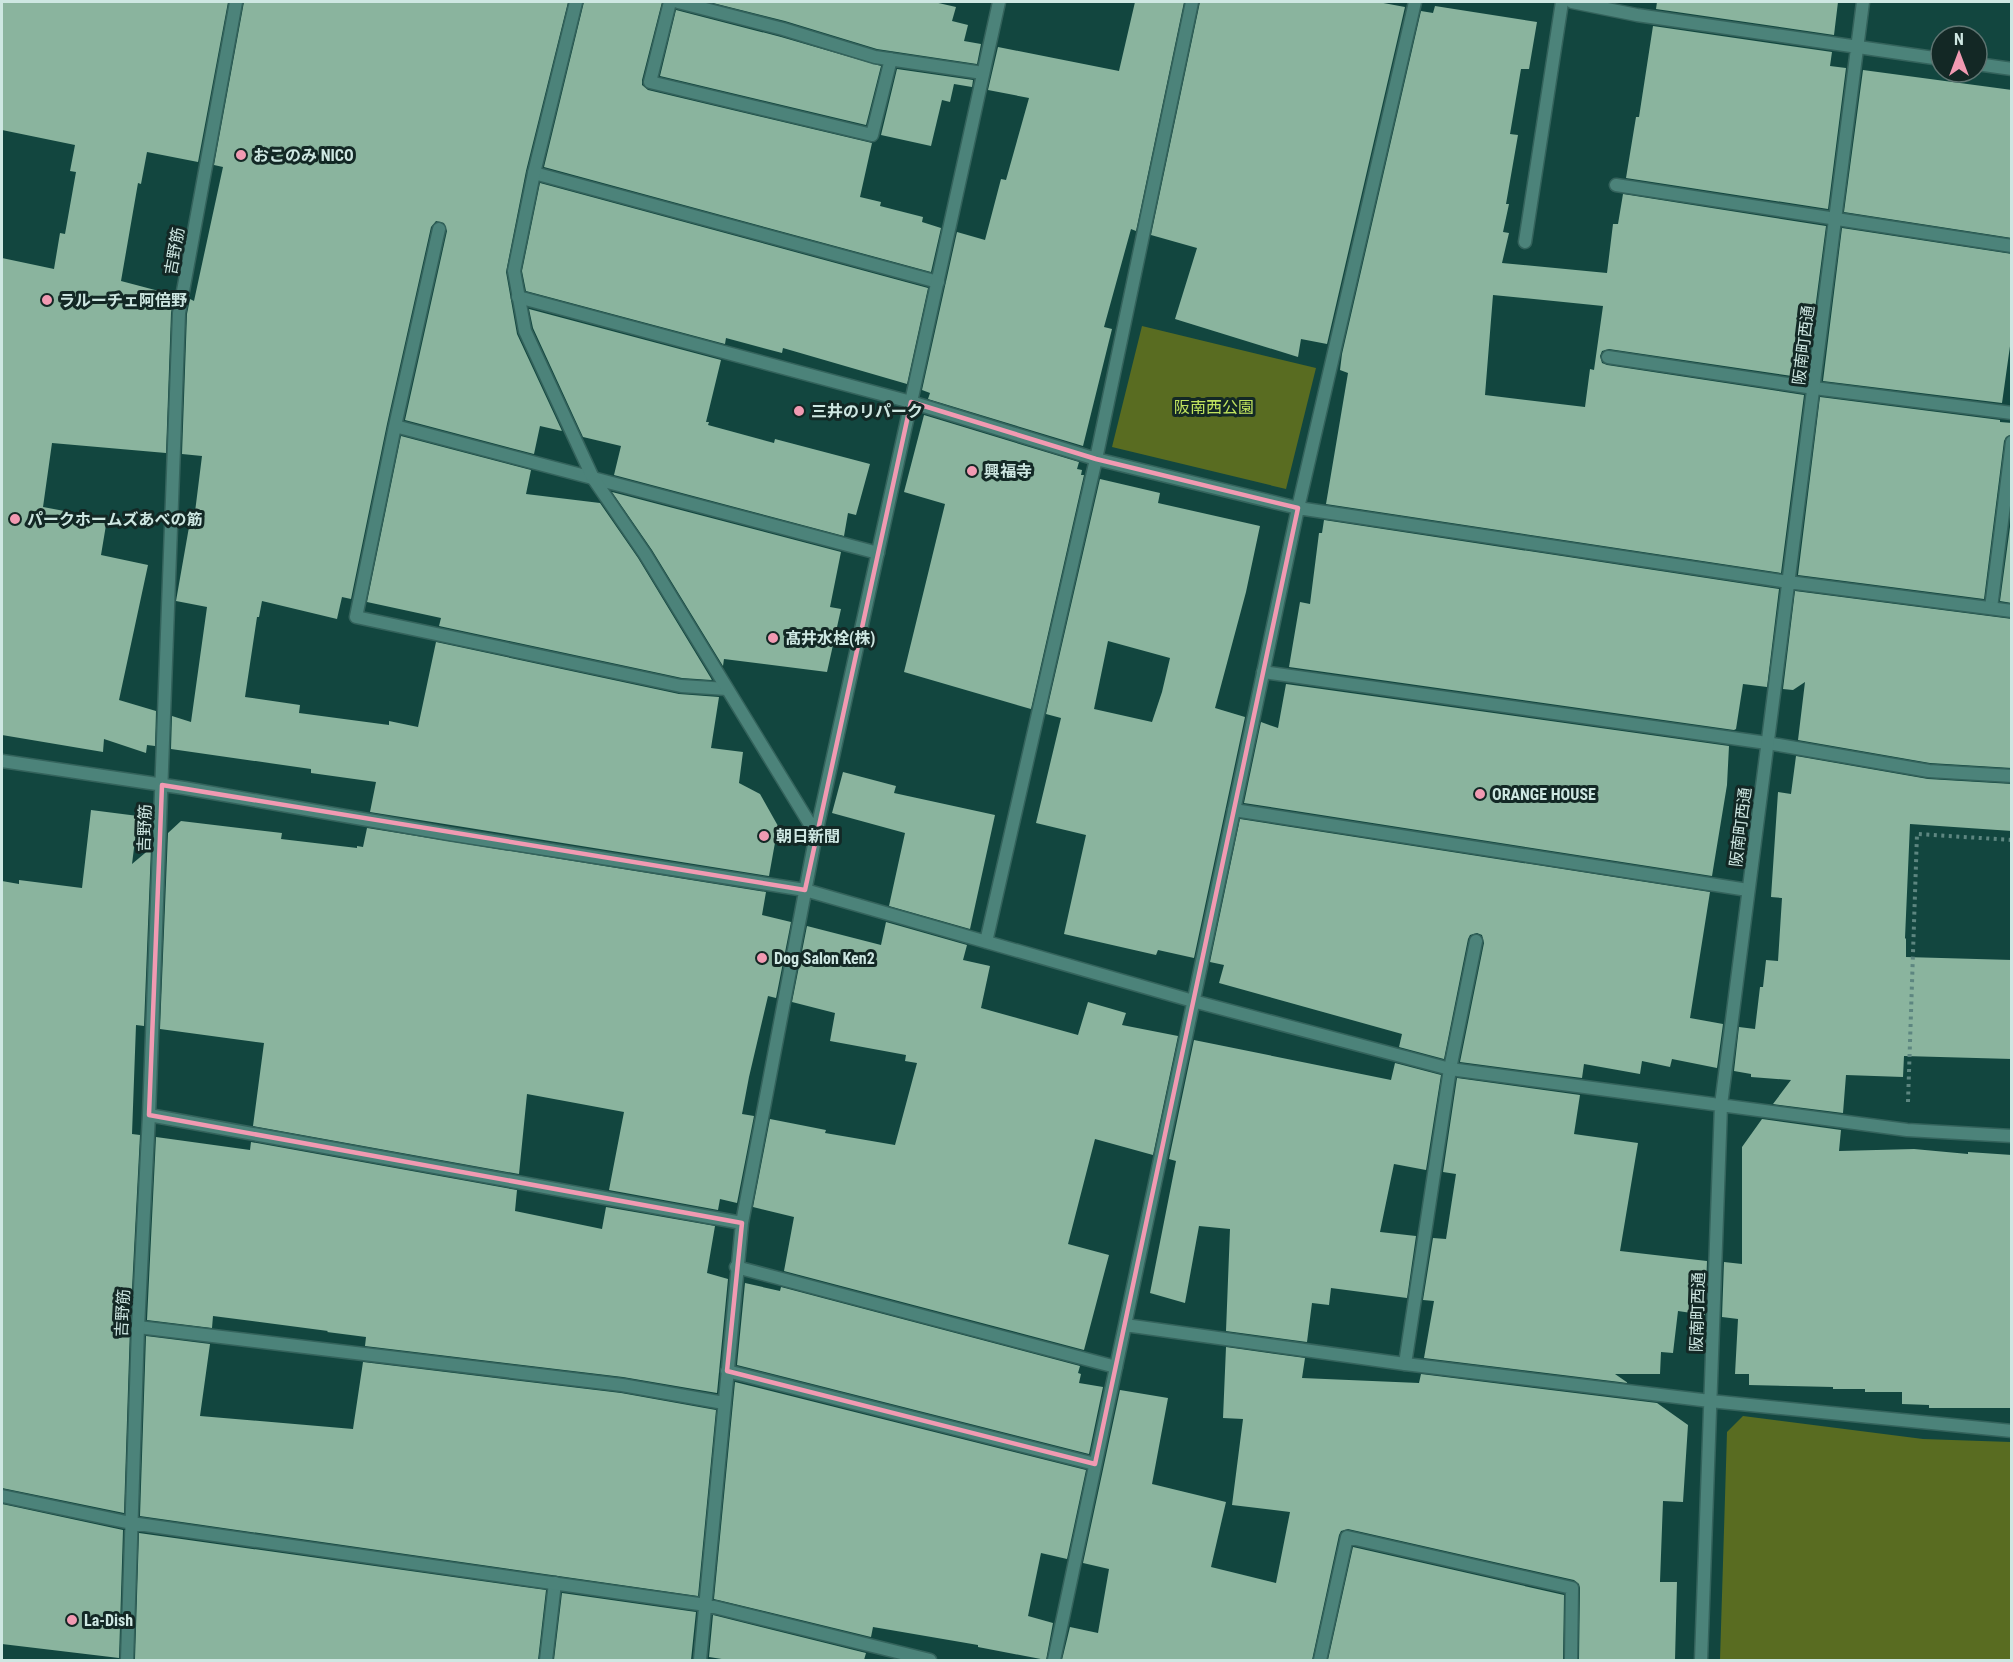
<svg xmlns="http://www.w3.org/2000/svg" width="2013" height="1662" viewBox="0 0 2013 1662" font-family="'Roboto Condensed','Noto Sans JP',sans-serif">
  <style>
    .green { fill: #596c21 }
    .building { fill: #8ab49e; fill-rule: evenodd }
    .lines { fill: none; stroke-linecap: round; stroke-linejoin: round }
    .service-casing { stroke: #34635c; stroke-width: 15 }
    .minor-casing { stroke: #34635c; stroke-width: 15 }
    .path { stroke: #5d8680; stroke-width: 4; stroke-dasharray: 3 4.5; stroke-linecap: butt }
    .service { stroke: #4c837a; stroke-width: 12 }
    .minor { stroke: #4c837a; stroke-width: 12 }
    .marked { fill: none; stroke: #f19ab2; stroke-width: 4.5; stroke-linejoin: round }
    .poi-dot { fill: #f19ab2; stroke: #132825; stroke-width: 2 }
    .labels { text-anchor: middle; stroke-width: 6; stroke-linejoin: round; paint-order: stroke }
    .poi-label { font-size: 16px; font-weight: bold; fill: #cee7e2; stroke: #132825; text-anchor: start }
    .street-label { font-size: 16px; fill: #cee7e2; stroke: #132825 }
    .park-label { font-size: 16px; fill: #c1e45f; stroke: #132825 }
  </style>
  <rect width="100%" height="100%" fill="#12463f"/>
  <path class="green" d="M1142 326 1316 368 1286 489 1112 447Z
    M1743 1416 1923 1439 2011 1442V1660H1720L1727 1432Z"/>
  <path class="building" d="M2 2H228L198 162 147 152 141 184 138 183 121 281 174 295 171 313 166 453 52 443 43 507 107 519 101 555 148 565 119 700 156 711 155 746 147 745 146 753 104 739 103 752 2 735V258L54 269 60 233 65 234 76 172 70 171 75 145 2 130Z
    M244 2H568L526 171 506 272 517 334 562 431 540 426 534 454 405 420 447 231 444 223 436 221 431 227 387 424 351 599 342 597 337 619 262 601 259 617H257L245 697 300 705 299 713 389 725V721L418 727 436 642 679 694 719 697 711 748 743 752 739 783 760 794 778 826 769 876 370 812 376 782 311 773V769L171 749 172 716 191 722 207 607 176 601 189 527 193 528 202 456 182 454 187 314 190 299 194 301 223 167 214 165Z
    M584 2H662L642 80V85L648 90 872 143 860 197 881 202 880 206 923 217 922 222 941 228 931 272 544 167Z
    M709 2H934L956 7 952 21 968 25 964 41 981 44 977 64 877 49 785 21Z
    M1135 2H1184L1136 231 1131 229 1104 327 1112 329 1083 446 928 399 930 393 922 390 957 232 985 240 1001 179 1006 180 1029 98 988 90 998 47 1119 71Z
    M1200 2H1378L1405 7 1327 344 1301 339 1298 357 1175 319 1197 248 1151 235Z
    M1657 2H1838L1834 35 1656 9Z
    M1435 6 1537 22 1529 69H1521L1510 134 1518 135 1506 204H1509L1503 232 1509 233 1502 263 1607 273 1613 224H1618L1623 194 1826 226 1806 378 1609 349 1602 351 1600 356 1602 363 1607 365 1804 395 1781 573 1326 504 1348 373 1340 370 1342 354 1421 11 1433 13ZM1493 295 1603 306 1594 370 1590 369 1585 407 1485 395Z
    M676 10 781 37 881 66 866 125 660 76Z
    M1653 26 1832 52 1830 66 1846 68 1828 209 1626 178 1636 117H1639Z
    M897 69 973 80 972 87 954 84 950 102 942 100 931 146 881 135Z
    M1863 70 2012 90V238L1844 212Z
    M540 183 928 288 907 384 783 348 782 353 726 338 725 344 526 291 522 271Z
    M1842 228 2012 254V332L2002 403 1823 381Z
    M529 309 721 360 706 422H709L708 425 774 443 775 439 870 464 856 515 848 513 844 536 614 475 621 446 583 437 533 328Z
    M1820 397 2000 420V422L2012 423V434L2006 437 2004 441 1984 599 1798 575Z
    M924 415 1079 462 1077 469 1082 470 1081 475H1084L1031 709 904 672 945 504 904 492Z
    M401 436 531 470 526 494 600 503 638 558 712 680 682 678 439 626 441 618 367 602Z
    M1100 479 1160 493 1158 503 1260 526 1246 592 1215 708 1245 717 1194 958 1158 950 1156 955 1064 934 1086 835 1036 823 1061 718 1046 714ZM1108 641 1170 658 1162 692 1152 722 1094 709Z
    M612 492 841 552 830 607 841 609 827 672 724 659 723 666 652 550Z
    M2012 512V603L2000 601Z
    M1324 520 1779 589 1767 687 1743 684 1736 729 1734 730 1289 667 1300 602 1310 604 1319 533H1322Z
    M1795 591 2012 619V768L1930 763 1798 740 1805 682 1793 690 1783 689Z
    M1286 684 1729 746 1727 785 1712 876 1244 803 1261 722 1278 728Z
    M1796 756 1928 779 2012 784V831L1910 824 1905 938 1906 939V957L2012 960V1059L1904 1056 1903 1077 1846 1075 1843 1113 1773 1104 1791 1080 1751 1077V1074L1734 1071 1739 1027 1755 1029 1760 987H1763L1766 960 1778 961 1782 898 1771 897 1778 792 1791 794Z
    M843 772 896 786 894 793 995 815 970 929 889 906 905 833 832 813Z
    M91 810 138 816 132 864 151 848 144 1026 136 1025 132 1134 140 1135 130 1327 124 1513 2 1488V881L19 884V880L82 888Z
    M1240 819 1710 892 1690 1018 1723 1024 1717 1068 1672 1059 1670 1067 1642 1061 1640 1074 1584 1064 1582 1078 1460 1062 1484 943 1482 935 1477 933 1470 935 1468 939 1444 1059 1399 1047 1402 1034 1219 983 1224 965 1210 962Z
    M181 821 282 833 281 839 357 848V846L363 847 367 828 766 892 762 915 791 922 776 998 768 996 749 1077 742 1114 754 1116 737 1203 720 1199 718 1210 609 1190 624 1112 527 1094 519 1174 253 1126 264 1043 160 1029 168 833Z
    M886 922 967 945 963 960 990 966 981 1008 1078 1035 1088 1002 1126 1013 1122 1025 1178 1036 1153 1155 1095 1139 1068 1244 1109 1255 1084 1350 784 1271 794 1217 753 1207 770 1119 826 1130 825 1133 895 1145 917 1063 905 1061 906 1055 830 1041 835 1013 792 1002 807 926 881 945Z
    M1194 1040 1391 1080 1395 1063 1441 1075 1426 1170 1394 1164 1380 1232 1416 1236 1407 1298 1331 1288 1329 1305 1312 1303 1307 1342 1226 1331 1230 1229 1199 1226 1185 1303 1150 1293 1176 1161 1169 1159Z
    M1457 1078 1580 1095 1574 1134 1638 1143 1620 1251 1707 1261 1705 1315 1678 1311 1673 1353 1661 1352 1660 1374H1615L1628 1383 1424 1358 1434 1301 1423 1300 1433 1238 1446 1239 1456 1174 1443 1172Z
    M1762 1119 1841 1130 1839 1151 1914 1149 1968 1154V1152L2012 1155V1408H1929V1405L1902 1404V1392H1865V1389H1833V1387L1749 1385V1374H1735L1738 1319 1722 1317 1724 1262 1742 1264V1147Z
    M156 1137 250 1150 251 1142 517 1190 515 1211 602 1229 606 1207 715 1226 707 1273 728 1279 717 1393 623 1377 365 1346 366 1337 327 1332 328 1331 213 1316 212 1328 147 1320Z
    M745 1283 780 1291 781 1287 1080 1366 1078 1373 1081 1374 1079 1383 1103 1387 1089 1454 737 1365Z
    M146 1336 210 1344 200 1416 353 1429 363 1362 621 1393 716 1410 698 1596 140 1516Z
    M1226 1347 1305 1358 1302 1378 1419 1383 1421 1374 1657 1403 1688 1425 1683 1502 1663 1501 1660 1582H1677L1675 1660H1579L1580 1588 1579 1584 1574 1580 1348 1529 1341 1531 1339 1535 1312 1660H1062L1070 1627 1098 1633 1109 1569 1083 1563 1120 1390 1168 1398 1152 1484 1226 1502 1211 1567 1276 1583 1290 1512 1232 1505 1243 1419 1223 1418Z
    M735 1382 1086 1470 1067 1559 1041 1553 1028 1616 1053 1623 1046 1660 978 1647V1645L873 1627 871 1637 714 1599Z
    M2 1504 123 1530 119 1658 2 1644Z
    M139 1533 546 1590 538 1660 135 1659Z
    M1353 1547 1564 1595 1563 1660H1328Z
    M562 1593 696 1612 691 1660H554Z
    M713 1615 866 1653 864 1660H728L709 1657Z"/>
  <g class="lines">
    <defs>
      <path id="service" d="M670 2 650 82 872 135 891 59
        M678 2 783 29 875 57 983 73
        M534 173 938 282
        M1616 185 2012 246
        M439 229 395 426 356 617 681 686 727 689
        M1525 242 1562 2
        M518 297 911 402
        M1608 357 1814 388 2012 413
        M395 426 878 553
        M1991 608 2012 442
        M1263 672 1767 743 1929 771 2012 776
        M1234 810 1748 890
        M736 1267 1116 1367
        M138 1327 622 1385 724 1403
        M1405 1364 1450 1069 1476 941
        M546 1660 555 1583"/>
      <path id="minor" d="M576 2 534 173 514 271 525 331 593 478 645 554 816 834
        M1572 2 1637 15 1941 59
        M1977 64 2012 69
        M911 402 1096 459 1298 508 1788 582 2012 611
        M2 761 184 788 449 834 805 890 1193 1001 1450 1069 1907 1130 2012 1136
        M986 942 1096 459 1192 2
        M149 1115 742 1223
        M1125 1325 1405 1364 1710 1401 2012 1431
        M727 1371 1095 1464
        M2 1496 131 1523 706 1605 930 1660
        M127 1660 138 1327 149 1115 179 313 236 2
        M700 1660 742 1223 816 834 999 2
        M1054 1660 1298 508 1415 2
        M1320 1660 1347 1537 1572 1588 1571 1660
        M1701 1660 1721 1105 1863 2"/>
    </defs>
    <use href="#service" class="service-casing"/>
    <use href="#minor" class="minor-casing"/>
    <path class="path" d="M1908 1102 1917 834 2012 840"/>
    <use href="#service" class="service"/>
    <use href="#minor" class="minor"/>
  </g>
  <path class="marked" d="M911 402 1096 459 1298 508 1095 1464 727 1371 742 1223 149 1115 162 785 805 890Z"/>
  <g class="poi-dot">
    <circle cx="241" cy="155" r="6"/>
    <circle cx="47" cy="300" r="6"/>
    <circle cx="799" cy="411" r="6"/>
    <circle cx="972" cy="471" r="6"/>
    <circle cx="15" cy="519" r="6"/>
    <circle cx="773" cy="638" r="6"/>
    <circle cx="1480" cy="794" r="6"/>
    <circle cx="764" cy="836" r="6"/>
    <circle cx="762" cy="958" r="6"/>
    <circle cx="72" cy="1620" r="6"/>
  </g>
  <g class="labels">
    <g class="poi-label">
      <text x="253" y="161">おこのみ NICO</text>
      <text x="59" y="306">ラルーチェ阿倍野</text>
      <text x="811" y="417">三井のリパーク</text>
      <text x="984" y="477">興福寺</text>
      <text x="27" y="525">パークホームズあべの筋</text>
      <text x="785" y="644">髙井水栓(株)</text>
      <text x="1492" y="800">ORANGE HOUSE</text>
      <text x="776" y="842">朝日新聞</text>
      <text x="774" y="964">Dog Salon Ken2</text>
      <text x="84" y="1626">La-Dish</text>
    </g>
    <g class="street-label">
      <text transform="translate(174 251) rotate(-80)" y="6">吉野筋</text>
      <text transform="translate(1803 345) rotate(-83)" y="6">阪南町西通</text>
      <text transform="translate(1740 827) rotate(-83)" y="6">阪南町西通</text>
      <text transform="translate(144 828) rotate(-88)" y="6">吉野筋</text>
      <text transform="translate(1697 1312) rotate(-88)" y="6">阪南町西通</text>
      <text transform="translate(122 1313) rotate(-87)" y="6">吉野筋</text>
    </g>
    <g class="park-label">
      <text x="1214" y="413">阪南西公園</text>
    </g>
  </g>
  <rect width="2013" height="1662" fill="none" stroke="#cee7e2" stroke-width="6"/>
  <g transform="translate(1959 54)"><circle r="28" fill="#132825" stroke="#5e7471" stroke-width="1.5"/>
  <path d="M0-4.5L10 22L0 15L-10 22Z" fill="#f19ab2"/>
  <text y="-9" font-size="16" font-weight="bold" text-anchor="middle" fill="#cee7e2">N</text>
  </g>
</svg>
